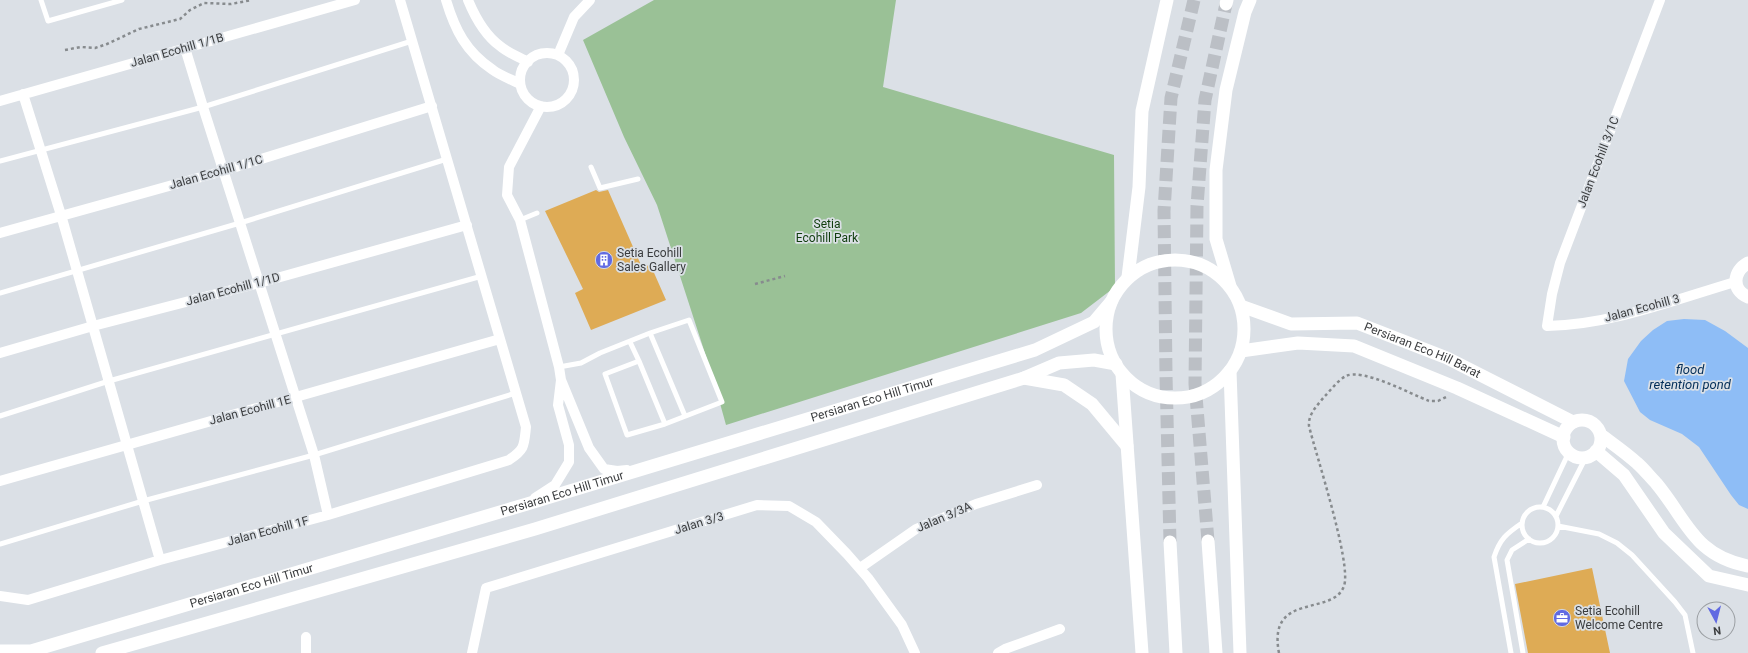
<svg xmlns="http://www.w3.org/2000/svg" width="1748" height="653" viewBox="0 0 1748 653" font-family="Roboto,sans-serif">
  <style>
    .green { fill: #9ac196 }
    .water { fill: #8ebdf6 }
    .building { fill: #deab55 }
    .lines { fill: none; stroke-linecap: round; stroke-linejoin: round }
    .tertiary-tunnel { stroke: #bbbfc5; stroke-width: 13; stroke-dasharray: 13 6; stroke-linecap: butt }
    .path { stroke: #878b8e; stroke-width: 2.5; stroke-dasharray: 3 3; stroke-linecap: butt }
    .service { stroke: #fff; stroke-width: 5 }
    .minor { stroke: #fff; stroke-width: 10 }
    .tertiary { stroke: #fff; stroke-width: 13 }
    .labels { text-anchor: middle; stroke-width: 3.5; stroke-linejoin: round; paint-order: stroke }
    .street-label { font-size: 12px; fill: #3b3d3f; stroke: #dbe0e6 }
    .park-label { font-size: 12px; fill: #103d0e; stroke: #dbe0e6 }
    .poi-label { font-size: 12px; fill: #3b3d3f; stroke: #dbe0e6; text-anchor: start }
    .water-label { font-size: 13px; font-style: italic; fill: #032e59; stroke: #dbe0e6 }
  </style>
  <rect width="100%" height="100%" fill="#dbe0e6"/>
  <path class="green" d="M654 0H896L883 87 1114 155 1115 287 1081 313 726 425 713 378 657 205 624 137 583 40Z"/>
  <path class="water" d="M1684 319 1705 320 1725 331 1748 348V509L1739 505 1731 495 1699 447 1682 434 1650 420 1640 412 1624 381 1628 359 1641 341 1653 330 1667 321Z"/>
  <path class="building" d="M596 190 599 192 608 190 641 265 651 266 666 300 591 330 575 293 583 289 545 211Z
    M1592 568 1610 653H1528L1515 584Z"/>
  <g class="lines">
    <path class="tertiary-tunnel" d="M1208 541 1195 384 1197 206 1205 100 1226 4
      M1170 542 1166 375 1164 211 1171 98 1194 0"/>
    <path class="path" d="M65 50 81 47 95 48 107 44 139 29 180 19 190 10 204 3 231 4 252 0
      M755 284 785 276
      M1279 653C1267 591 1333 617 1344 586 1352 564 1316 455 1309 426 1308 414 1317 406 1324 397 1330 391 1338 380 1346 376 1363 368 1411 394 1429 401H1438L1446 397"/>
    <path class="service" d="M41 0 48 21 122 0
      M0 161 203 107 412 41
      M591 167 600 188 638 179
      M520 220 537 213
      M0 293 240 223 447 159
      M650 333 685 416
      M630 342 639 361 665 424
      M559 367 581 363 600 353 650 333 689 320 722 402 665 424 627 435 605 374 639 361
      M0 416 109 381 482 276
      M1543 507 1569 452
      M1522 525a18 18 0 1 1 36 0a18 18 0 1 1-36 0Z
      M1556 516 1586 457
      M1558 526 1599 534 1617 543 1632 555 1675 602 1685 615 1693 653
      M0 544 143 501 314 455 516 393
      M1511 653 1494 557C1500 539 1506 534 1522 523
      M1523 653 1507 560 1512 550 1529 539"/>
    <path class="minor" d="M446 0C455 30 466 52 493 70 501 76 511 79 520 84
      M468 0C475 17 485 35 500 46 508 53 519 57 528 62
      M1660 0 1560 263 1552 294 1547 326C1611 325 1674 300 1735 282
      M185 48 203 107 314 455 328 515
      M520 80a27 27 0 1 1 54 0a27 27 0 1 1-54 0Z
      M558 55 574 17 590 0
      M23 94 61 215 160 560
      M0 101 355 0
      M541 106 509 167 507 195 520 220 559 367 561 380 589 448 604 469 617 471 627 470
      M0 233 223 171 432 106
      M0 353 93 326 259 283 467 225
      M0 481 500 339
      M535 498 555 485 569 462V445L558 405 561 380
      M860 568 916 529 976 504 1037 485
      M0 596 28 600 160 560 328 515 509 460C525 449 524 446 526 427L400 0
      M306 653V637
      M472 653 486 588 757 505 789 506 816 522 847 554 868 578 902 625 915 653
      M998 653 1005 649 1060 629"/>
    <g class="tertiary">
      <path d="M1226 4 1227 0"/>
      <circle cx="1175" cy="329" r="69"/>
      <path d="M1748 263C1733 271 1731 290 1748 297"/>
      <path d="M1128 277 1139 187 1142 111 1167 0"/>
      <path d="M1230 286 1216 239V170L1226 90 1245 12 1250 0"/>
      <path id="s1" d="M1241 306 1291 324 1357 323 1447 358 1573 422"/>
      <path d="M1241 351 1298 343 1354 346 1457 388 1564 437"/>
      <path d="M1230 371 1240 653"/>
      <path d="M1122 374 1142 653"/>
      <path d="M1024 378 1064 385 1092 404 1127 446"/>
      <circle cx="1582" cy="439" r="19"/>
      <path d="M1601 435C1613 444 1626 453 1637 463 1644 469 1650 477 1656 483 1687 520 1694 556 1748 566"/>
      <path d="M1596 451 1624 475 1664 533 1709 576 1748 585"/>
      <path d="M1208 541 1216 653"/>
      <path d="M1170 542 1176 653"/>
      <path id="s2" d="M0 651H31L527 504 1035 350 1094 322 1111 302"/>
      <path d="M102 653 535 529 1024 378 1059 363 1094 360 1116 364"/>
    </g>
  </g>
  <defs>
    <symbol id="building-disc" viewBox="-11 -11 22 22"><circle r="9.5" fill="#616ae2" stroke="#dbe0e6"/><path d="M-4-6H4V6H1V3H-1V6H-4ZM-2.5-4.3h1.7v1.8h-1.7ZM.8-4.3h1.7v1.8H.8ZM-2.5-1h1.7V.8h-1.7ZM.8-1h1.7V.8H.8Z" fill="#fff"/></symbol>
    <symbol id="office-disc" viewBox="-11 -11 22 22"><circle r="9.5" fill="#616ae2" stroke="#dbe0e6"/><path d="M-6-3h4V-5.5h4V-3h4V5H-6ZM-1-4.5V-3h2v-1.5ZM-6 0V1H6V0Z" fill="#fff"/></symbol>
  </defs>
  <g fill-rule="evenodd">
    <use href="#building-disc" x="594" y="250" width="20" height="20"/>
    <use href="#office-disc" x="1552" y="608" width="20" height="20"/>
  </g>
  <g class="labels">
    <g class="street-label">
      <text transform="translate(177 50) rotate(-16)" y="4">Jalan Ecohill 1/1B</text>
      <text transform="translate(1598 162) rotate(-69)" y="4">Jalan Ecohill 3/1C</text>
      <text transform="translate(216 172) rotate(-16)" y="4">Jalan Ecohill 1/1C</text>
      <text transform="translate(233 289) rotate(-15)" y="4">Jalan Ecohill 1/1D</text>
      <text transform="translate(1642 308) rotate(-15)" y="4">Jalan Ecohill 3</text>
      <text dy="4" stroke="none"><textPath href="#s1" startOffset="190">Persiaran Eco Hill Barat</textPath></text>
      <text dy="4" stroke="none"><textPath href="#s2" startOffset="909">Persiaran Eco Hill Timur</textPath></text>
      <text transform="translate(250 410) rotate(-15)" y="4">Jalan Ecohill 1E</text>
      <text dy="4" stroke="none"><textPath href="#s2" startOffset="585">Persiaran Eco Hill Timur</textPath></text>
      <text transform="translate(944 517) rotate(-23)" y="4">Jalan 3/3A</text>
      <text transform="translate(699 523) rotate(-17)" y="4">Jalan 3/3</text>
      <text transform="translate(268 531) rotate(-15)" y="4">Jalan Ecohill 1F</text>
      <text dy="4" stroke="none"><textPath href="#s2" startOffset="261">Persiaran Eco Hill Timur</textPath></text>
    </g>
    <g class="park-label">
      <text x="827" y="228">Setia<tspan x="827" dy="14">Ecohill Park</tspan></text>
    </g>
    <g class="poi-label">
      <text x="617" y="257">Setia Ecohill<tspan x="617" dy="14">Sales Gallery</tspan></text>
      <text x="1575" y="615">Setia Ecohill<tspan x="1575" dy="14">Welcome Centre</tspan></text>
    </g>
    <g class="water-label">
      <text x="1690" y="374">flood<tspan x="1690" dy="15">retention pond</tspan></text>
    </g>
  </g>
  <g transform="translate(1716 621) rotate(173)"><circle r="19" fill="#dbe0e6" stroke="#9b9fa3"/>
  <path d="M0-3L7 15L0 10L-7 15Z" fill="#616ae2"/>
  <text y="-6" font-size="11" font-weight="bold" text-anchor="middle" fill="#3b3d3f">N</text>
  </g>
</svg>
